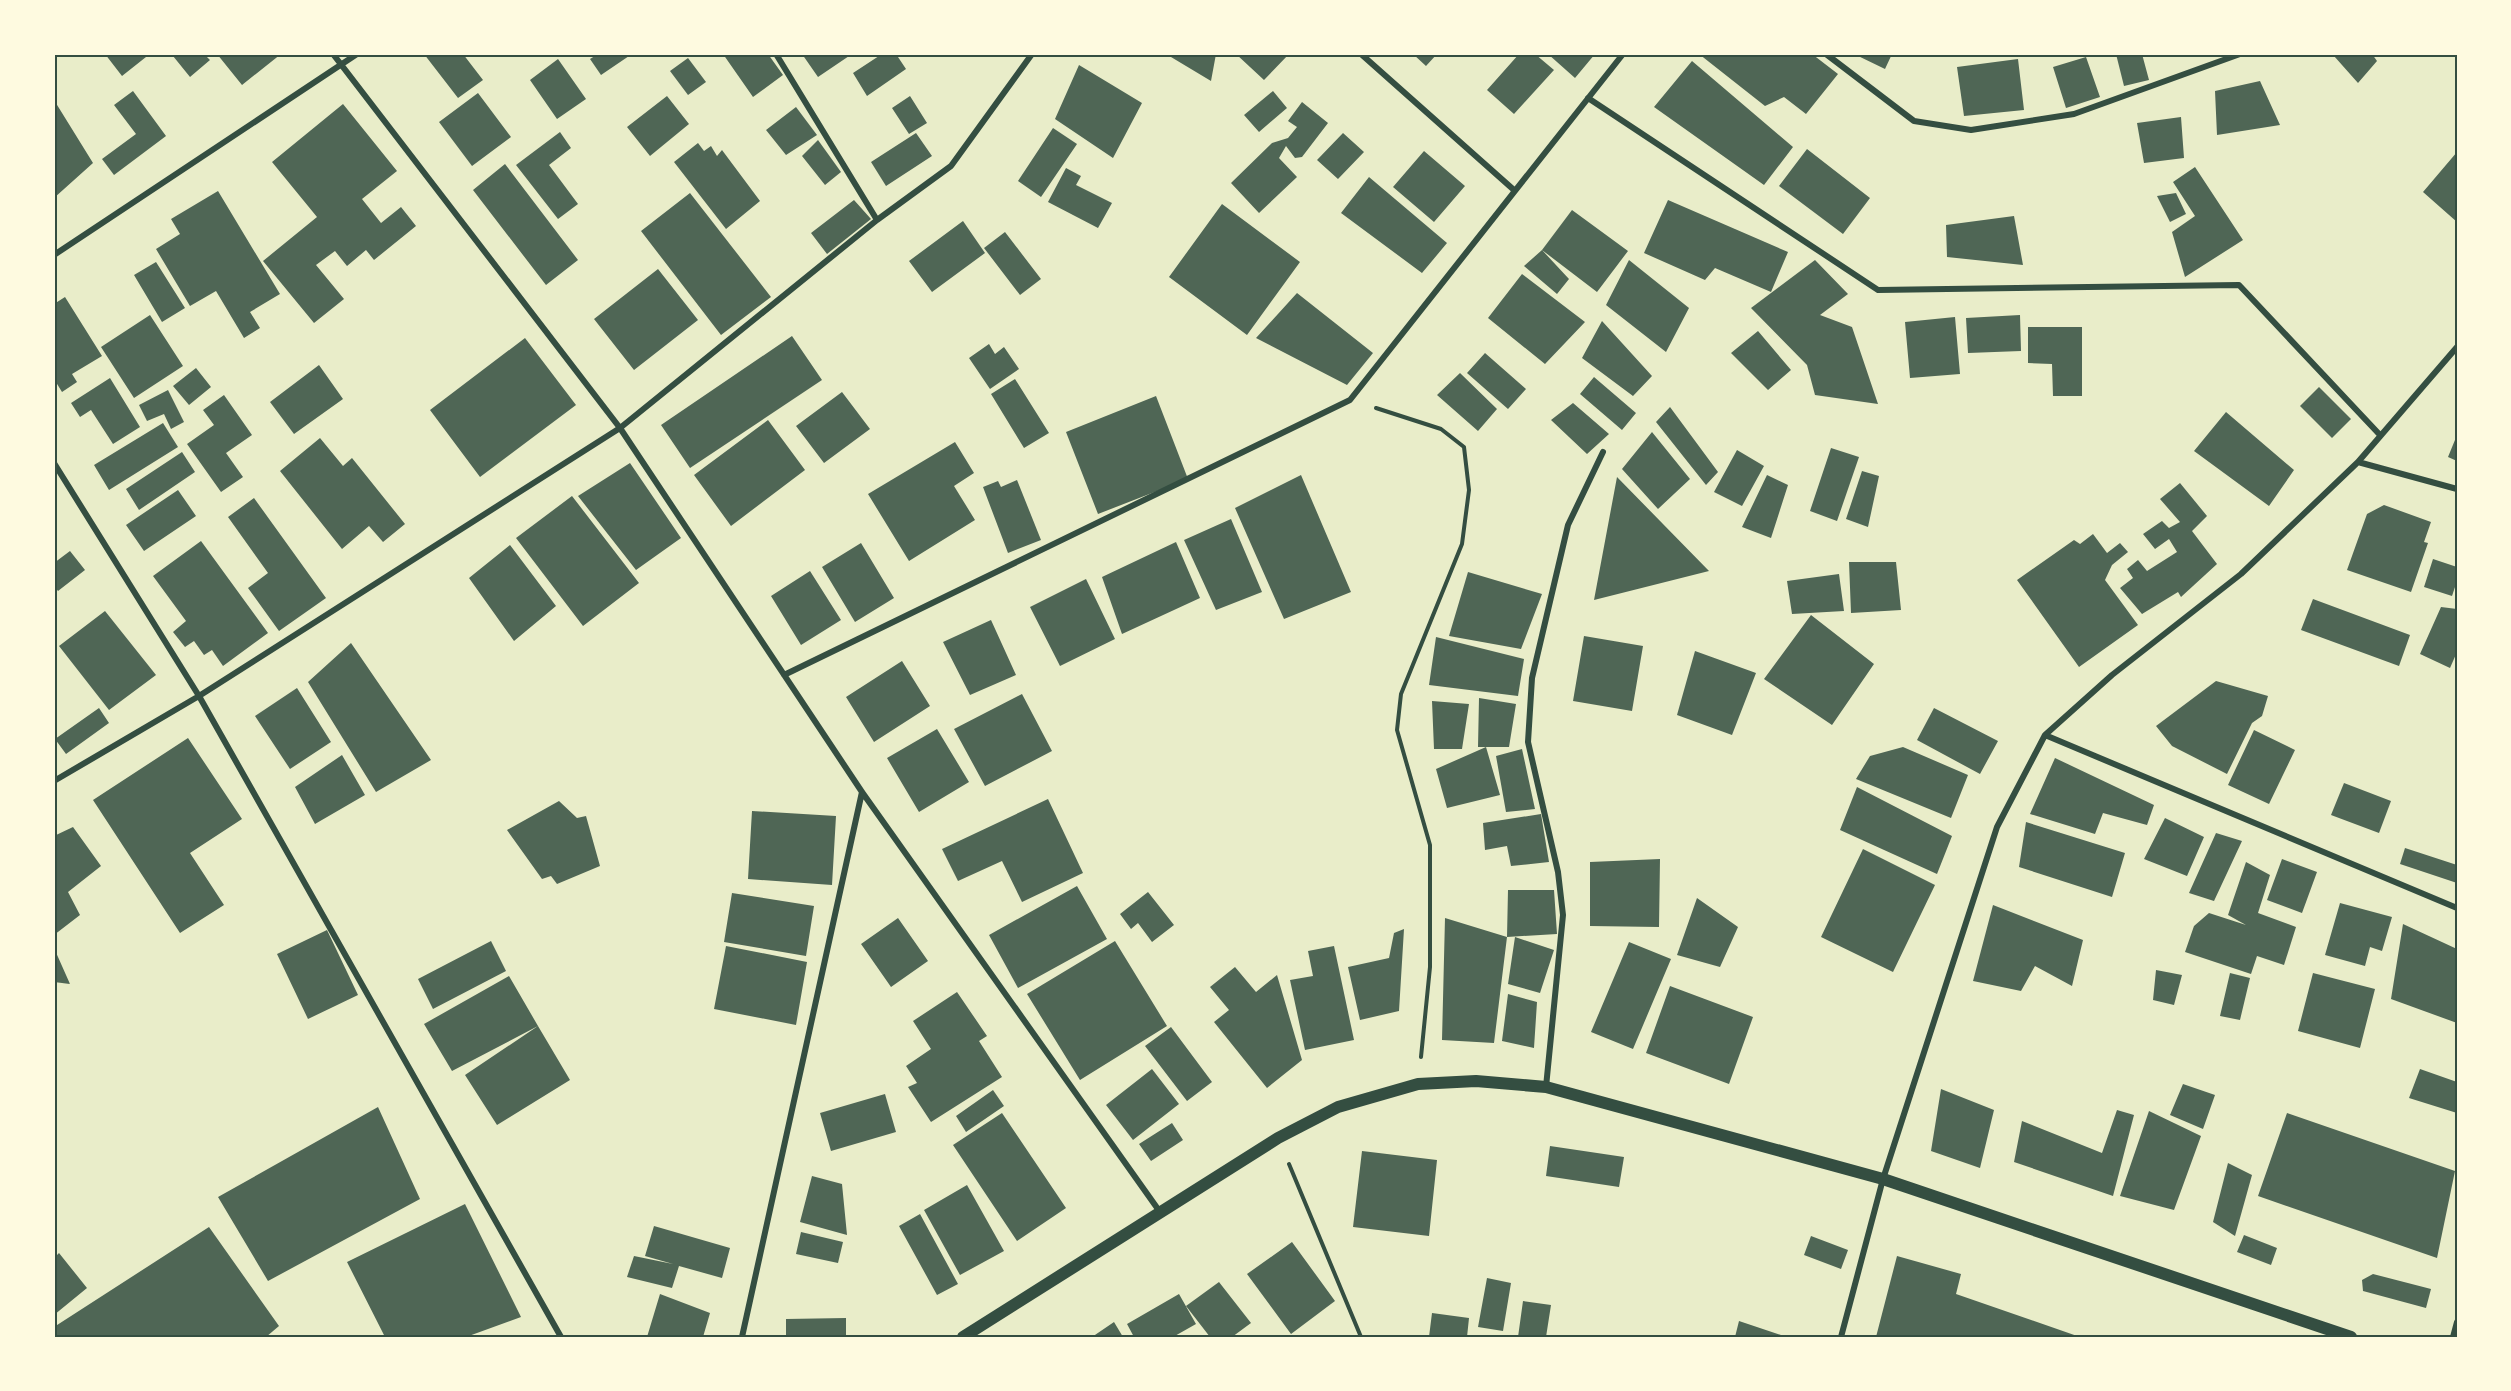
<svg xmlns="http://www.w3.org/2000/svg" width="2511" height="1391" viewBox="0 0 2511 1391" font-family="'Source Sans 3',sans-serif">
  <style>
    .building { fill: #4f6655 }
    .lines { fill: none; stroke-linecap: round; stroke-linejoin: round }
    .path { stroke: #344e41; stroke-width: 4 }
    .minor { stroke: #344e41; stroke-width: 6 }
    .secondary { stroke: #344e41; stroke-width: 12 }
    .neatline { fill: none; stroke: #344e41; stroke-width: 2 }
  </style>
  <rect width="100%" height="100%" fill="#e9edc9"/>
  <path class="building" d="M105 54H144L146 57 122 76Z
    M176 54H204L210 60 190 77 173 56Z
    M217 54H281L242 85Z
    M424 54H463L483 80 458 98Z
    M598 54H628L629 56 601 75 590 59Z
    M723 54H768L783 75 753 97Z
    M802 54H852L818 77Z
    M882 54H896L906 69 867 96 853 73Z
    M1166 54H1216L1211 81Z
    M1236 54H1289L1264 80Z
    M1413 54H1437L1426 66Z
    M1519 54H1535L1554 70 1514 114 1487 90Z
    M1548 54H1595L1575 78Z
    M1699 54H1812L1838 74 1806 114 1784 97 1765 106Z
    M1854 54H1892L1885 69Z
    M2116 54H2142L2149 80 2124 86Z
    M2336 54H2372L2377 61 2358 83 2334 56Z
    M2086 57 2100 97 2066 108 2053 67Z
    M688 58 706 82 688 95 670 71Z
    M558 59 586 99 557 119 530 80Z
    M2018 59 2024 110 1964 116 1957 67Z
    M1692 61 1793 147 1764 185 1654 107Z
    M1079 65 1142 103 1113 158 1055 119Z
    M2260 81 2280 125 2217 135 2215 91Z
    M133 91 166 136 114 175 102 159 136 134 114 105Z
    M1273 91 1287 108 1259 132 1244 115Z
    M478 93 511 137 472 166 439 122Z
    M667 96 689 124 650 156 627 127Z
    M910 96 927 123 909 134 892 108Z
    M54 100 93 163 54 198Z
    M1302 102 1328 123 1302 157 1295 158 1286 146 1279 158 1297 177 1259 213 1231 183 1272 143 1288 138 1297 127 1288 121Z
    M343 104 397 171 362 199 381 223 401 207 416 226 374 260 366 250 347 266 335 251 316 265 344 299 314 323 263 261 317 217 272 162Z
    M796 107 817 135 786 155 766 130Z
    M2181 117 2184 158 2144 163 2137 123Z
    M1053 128 1077 144 1041 197 1018 181Z
    M560 132 571 148 549 165 578 204 558 219 516 165Z
    M916 133 932 156 886 186 871 162Z
    M1343 133 1364 152 1338 179 1317 160Z
    M818 140 841 172 825 185 802 156Z
    M698 143 704 151 711 146 717 156 722 150 760 201 726 229 674 162Z
    M1807 149 1870 198 1843 234 1779 186Z
    M1424 151 1465 186 1434 222 1393 187Z
    M2457 152V222L2423 192Z
    M505 164 578 260 546 285 473 190Z
    M2195 167 2243 240 2185 277 2172 232 2195 216 2173 182Z
    M1066 168 1081 176 1076 185 1112 203 1098 228 1048 202Z
    M1369 177 1447 243 1422 273 1341 213Z
    M218 191 280 294 250 312 260 328 244 338 216 291 190 306 156 249 180 234 171 219Z
    M690 193 771 297 721 335 641 231Z
    M2176 193 2186 214 2170 222 2157 196Z
    M854 200 871 219 827 254 811 233Z
    M1668 200 1788 252 1771 292 1715 268 1705 280 1644 253Z
    M1222 204 1300 262 1247 335 1169 277Z
    M1572 210 1628 251 1597 292 1542 250Z
    M2014 216 2023 265 1947 257 1946 225Z
    M963 221 985 253 932 292 909 261Z
    M1005 232 1041 279 1020 295 984 248Z
    M1542 250 1569 279 1557 294 1524 266Z
    M1629 260 1689 308 1666 352 1606 305Z
    M1815 260 1848 294 1820 315 1852 327 1878 404 1815 395 1807 365 1751 308Z
    M156 262 185 308 162 322 134 275Z
    M658 269 698 320 634 370 594 319Z
    M1522 274 1585 322 1545 364 1488 318Z
    M1297 293 1373 353 1347 385 1256 338Z
    M65 297 102 356 72 374 77 382 62 392 54 379V304Z
    M150 315 183 366 134 398 101 347Z
    M2020 315 2021 351 1968 353 1966 318Z
    M1955 317 1960 374 1910 378 1905 322Z
    M1602 321 1652 376 1633 396 1582 358Z
    M2028 327H2082V396H2053L2052 364 2028 363Z
    M1758 331 1791 370 1768 390 1731 353Z
    M792 336 822 380 690 468 661 425Z
    M525 338 576 405 480 477 430 410Z
    M989 344 995 354 1004 347 1019 369 990 389 969 358Z
    M1485 353 1526 389 1508 409 1467 373Z
    M319 365 343 399 294 434 270 402Z
    M196 368 211 387 189 405 173 386Z
    M1460 373 1497 409 1478 431 1437 395Z
    M1594 377 1636 413 1622 430 1580 394Z
    M110 378 140 427 113 444 91 410 80 417 71 403Z
    M1015 379 1049 433 1024 448 991 394Z
    M2319 387 2351 419 2332 438 2300 406Z
    M168 390 184 422 171 429 164 414 147 421 139 405Z
    M842 392 870 429 824 463 796 426Z
    M224 395 252 435 226 453 243 477 221 492 187 444 214 425 203 410Z
    M1156 396 1188 479 1098 514 1066 432Z
    M1573 403 1609 434 1587 454 1551 420Z
    M1670 407 1718 472 1706 485 1656 422Z
    M2226 412 2294 470 2269 506 2194 451Z
    M768 420 805 470 731 526 694 475Z
    M163 423 178 447 109 490 94 465Z
    M1652 432 1690 479 1658 509 1622 469Z
    M2457 435V461L2448 457Z
    M320 438 343 466 352 458 405 524 383 542 369 526 342 549 280 471Z
    M955 442 974 473 954 486 975 520 909 561 868 494Z
    M1831 448 1859 457 1837 521 1810 511Z
    M1737 450 1764 466 1742 506 1714 492Z
    M182 452 195 472 139 510 126 489Z
    M630 463 681 538 636 570 578 496Z
    M1862 471 1879 476 1868 527 1846 519Z
    M1301 475 1351 592 1284 619 1235 508Z
    M1767 475 1788 485 1771 538 1742 527Z
    M1617 477 1709 571 1594 600Z
    M1017 480 1041 540 1008 553 983 487 998 481 1001 487Z
    M2180 483 2207 516 2192 531 2217 564 2181 597 2178 592 2142 614 2120 588 2133 578 2127 569 2138 560 2147 571 2177 552 2169 539 2155 549 2143 534 2162 521 2169 528 2180 522 2160 499Z
    M178 490 196 516 144 551 126 525Z
    M572 496 639 583 583 626 516 538Z
    M254 498 326 598 279 631 248 588 268 573 228 517Z
    M2384 505 2431 522 2424 542 2428 543 2411 592 2347 570 2367 514Z
    M1231 519 1262 592 1216 610 1184 540Z
    M2093 534 2107 553 2120 543 2128 552 2112 565 2105 580 2138 625 2079 667 2017 580 2074 540 2080 544Z
    M201 541 268 633 223 666 212 650 204 655 194 641 185 647 173 632 186 621 153 576Z
    M1176 542 1200 598 1122 634 1102 577Z
    M861 543 894 598 855 622 822 567Z
    M510 545 556 606 514 641 469 578Z
    M70 551 85 570 58 591 54 586V563Z
    M2433 559 2457 567V581L2452 596 2424 587Z
    M1849 562H1896L1901 610 1851 613Z
    M810 571 841 620 801 645 771 596Z
    M1468 572 1542 594 1521 649 1449 636Z
    M1839 574 1844 611 1792 614 1787 581Z
    M1086 579 1115 639 1060 666 1030 607Z
    M2313 599 2410 635 2399 666 2301 630Z
    M2441 607 2457 609V652L2450 668 2420 654Z
    M105 611 156 675 109 710 59 646Z
    M1811 615 1874 664 1832 725 1764 679Z
    M991 620 1016 675 970 695 943 642Z
    M1584 636 1643 646 1632 711 1573 701Z
    M1436 637 1524 659 1518 696 1429 685Z
    M351 643 431 760 376 792 308 682Z
    M1695 651 1756 673 1732 735 1677 715Z
    M902 661 930 706 874 742 846 697Z
    M2216 681 2268 696 2262 716 2252 723 2227 774 2172 746 2156 726Z
    M297 688 331 742 290 769 255 716Z
    M1022 694 1052 751 985 786 954 729Z
    M1479 698 1516 704 1509 747H1478Z
    M1432 701 1469 704 1462 749H1434Z
    M99 708 109 723 66 754 55 739Z
    M1934 708 1998 741 1980 774 1917 740Z
    M937 729 969 782 919 812 887 758Z
    M2254 730 2295 750 2269 804 2228 785Z
    M188 738 242 819 190 853 224 905 180 933 93 800Z
    M1486 747 1500 795 1447 808 1436 769Z
    M1903 747 1968 775 1951 818 1856 779 1870 756Z
    M1522 749 1535 809 1506 812 1496 756Z
    M342 755 365 795 315 824 295 787Z
    M2055 758 2154 805 2147 825 2103 813 2095 834 2030 814Z
    M2344 783 2391 801 2379 833 2331 815Z
    M1857 787 1952 836 1937 874 1840 830Z
    M1048 799 1083 873 1022 902 1002 861 958 881 942 849Z
    M559 801 577 818 586 816 600 866 557 884 551 876 542 879 507 830Z
    M752 811 836 816 832 885 748 879Z
    M1541 814 1549 862 1511 866 1507 846 1485 850 1483 823Z
    M2165 818 2204 837 2187 876 2144 859Z
    M2026 822 2125 853 2112 897 2019 867Z
    M73 827 101 866 68 892 80 915 54 935V836Z
    M2216 833 2242 841 2214 901 2189 893Z
    M2405 848 2457 865V883L2400 864Z
    M1863 849 1935 885 1893 972 1821 937Z
    M1660 859 1659 927 1590 926V862Z
    M2282 859 2317 872 2302 913 2267 900Z
    M2246 862 2270 875 2258 913 2296 927 2284 965 2257 956 2251 974 2185 952 2194 926 2209 913 2246 925 2228 915Z
    M1077 886 1107 939 1018 988 989 935Z
    M1508 890H1554L1557 934 1507 937Z
    M1148 892 1174 925 1152 942 1138 923 1131 929 1120 914Z
    M732 893 814 906 806 956 724 942Z
    M1697 898 1738 927 1720 967 1677 955Z
    M2340 903 2392 917 2382 951 2370 947 2365 966 2325 955Z
    M1993 905 2083 940 2072 986 2035 966 2021 991 1973 981Z
    M898 918 928 961 891 987 861 944Z
    M1445 918 1507 937 1494 1043 1442 1040Z
    M2403 924 2457 949V1023L2391 999Z
    M1404 929 1399 1011 1360 1020 1348 967 1389 958 1394 933Z
    M327 930 358 995 308 1019 277 954Z
    M1515 937 1554 950 1540 993 1508 984Z
    M491 941 506 971 433 1009 418 979Z
    M1115 941 1167 1026 1080 1080 1027 994Z
    M1629 942 1671 959 1633 1049 1591 1032Z
    M726 946 807 962 796 1025 714 1009Z
    M1334 946 1354 1040 1305 1050 1290 980 1313 976 1308 951Z
    M54 948 70 984 54 982Z
    M1235 967 1256 992 1277 975 1302 1060 1267 1088 1214 1022 1229 1010 1210 987Z
    M2156 970 2182 975 2174 1005 2153 1000Z
    M2230 973 2250 978 2240 1020 2220 1016Z
    M2313 973 2375 989 2360 1048 2298 1031Z
    M509 976 538 1026 452 1071 424 1024Z
    M1670 986 1753 1017 1729 1084 1646 1053Z
    M957 992 987 1036 979 1041 1002 1077 931 1122 908 1087 917 1083 906 1066 931 1049 913 1021Z
    M1508 994 1537 1002 1534 1048 1502 1041Z
    M538 1026 570 1080 497 1125 465 1075Z
    M1171 1027 1212 1082 1187 1101 1145 1046Z
    M1152 1069 1179 1104 1133 1140 1106 1105Z
    M2420 1069 2457 1082V1113L2409 1098Z
    M2183 1084 2215 1095 2203 1129 2170 1115Z
    M1941 1089 1994 1110 1980 1168 1931 1151Z
    M993 1090 1004 1106 966 1132 956 1116Z
    M885 1094 896 1132 831 1151 820 1113Z
    M378 1107 420 1199 268 1281 218 1197Z
    M2117 1110 2134 1115 2113 1196 2014 1162 2022 1121 2102 1153Z
    M2149 1111 2201 1136 2174 1210 2120 1196Z
    M1002 1113 1066 1208 1017 1241 953 1145Z
    M2287 1113 2455 1171 2437 1258 2258 1196Z
    M1172 1123 1183 1140 1151 1161 1139 1144Z
    M1550 1146 1624 1157 1619 1187 1546 1176Z
    M1362 1151 1437 1160 1429 1236 1353 1227Z
    M2228 1163 2252 1175 2235 1236 2213 1222Z
    M812 1176 842 1184 847 1235 800 1222Z
    M967 1185 1004 1251 960 1275 924 1210Z
    M465 1204 521 1317 466 1337H385L347 1262Z
    M920 1214 958 1284 937 1295 899 1226Z
    M654 1226 730 1248 722 1278 679 1266 672 1288 627 1277 634 1256 673 1264 645 1256Z
    M209 1227 279 1326 266 1337H54V1327Z
    M801 1232 843 1242 838 1263 796 1254Z
    M2244 1235 2277 1248 2271 1265 2237 1252Z
    M1811 1236 1848 1250 1841 1269 1804 1255Z
    M1292 1242 1335 1301 1291 1334 1247 1274Z
    M59 1253 87 1288 54 1315V1258Z
    M1897 1256 1961 1274 1956 1294 2080 1337H1876Z
    M2373 1274 2431 1289 2426 1308 2363 1291 2362 1280Z
    M1487 1278 1511 1283 1503 1331 1478 1327Z
    M1219 1282 1251 1323 1232 1337H1210L1186 1306Z
    M660 1294 710 1313 703 1337H647Z
    M1179 1294 1196 1324 1173 1337H1134L1127 1324Z
    M1523 1301 1551 1305 1546 1337H1518Z
    M1432 1313 1469 1318 1467 1337H1429Z
    M846 1318V1337H786V1319Z
    M1739 1321 1787 1337H1735Z
    M1114 1322 1123 1337H1092Z"/>
  <g class="lines">
    <path class="path" d="M1376 408 1441 429 1464 447 1469 490 1462 544 1401 694 1397 730 1430 845V967L1421 1057
      M1289 1164 1361 1337"/>
    <path class="minor" d="M333 54 620 428 862 792 1160 1212
      M776 54 877 220
      M1361 54 1514 190
      M1826 54 1914 121 1971 130 2074 114 2240 54
      M1588 98 1878 290 2239 285 2380 435
      M54 255 357 54
      M2358 462 2457 489
      M54 463 199 696 561 1337
      M784 675 1350 400 1623 54
      M2045 735 2457 908
      M54 781 199 696 620 428 877 220 951 166 1032 54
      M1546 1087 1563 915 1558 872 1528 742 1532 678 1568 525 1603 452
      M742 1337 862 792
      M1841 1337 1883 1179 1997 827 2045 735 2112 675 2241 574 2358 462 2457 347
      M2453 1337 2457 1322"/>
    <path class="secondary" d="M963 1337 1278 1138 1338 1107 1418 1084 1476 1081 1546 1087 1883 1179 2351 1337"/>
  </g>
  <rect width="2511" height="1391" fill="none" stroke="#fefae0" stroke-width="111"/>
  <rect x="56" y="56" width="2400" height="1280" class="neatline"/>
</svg>
